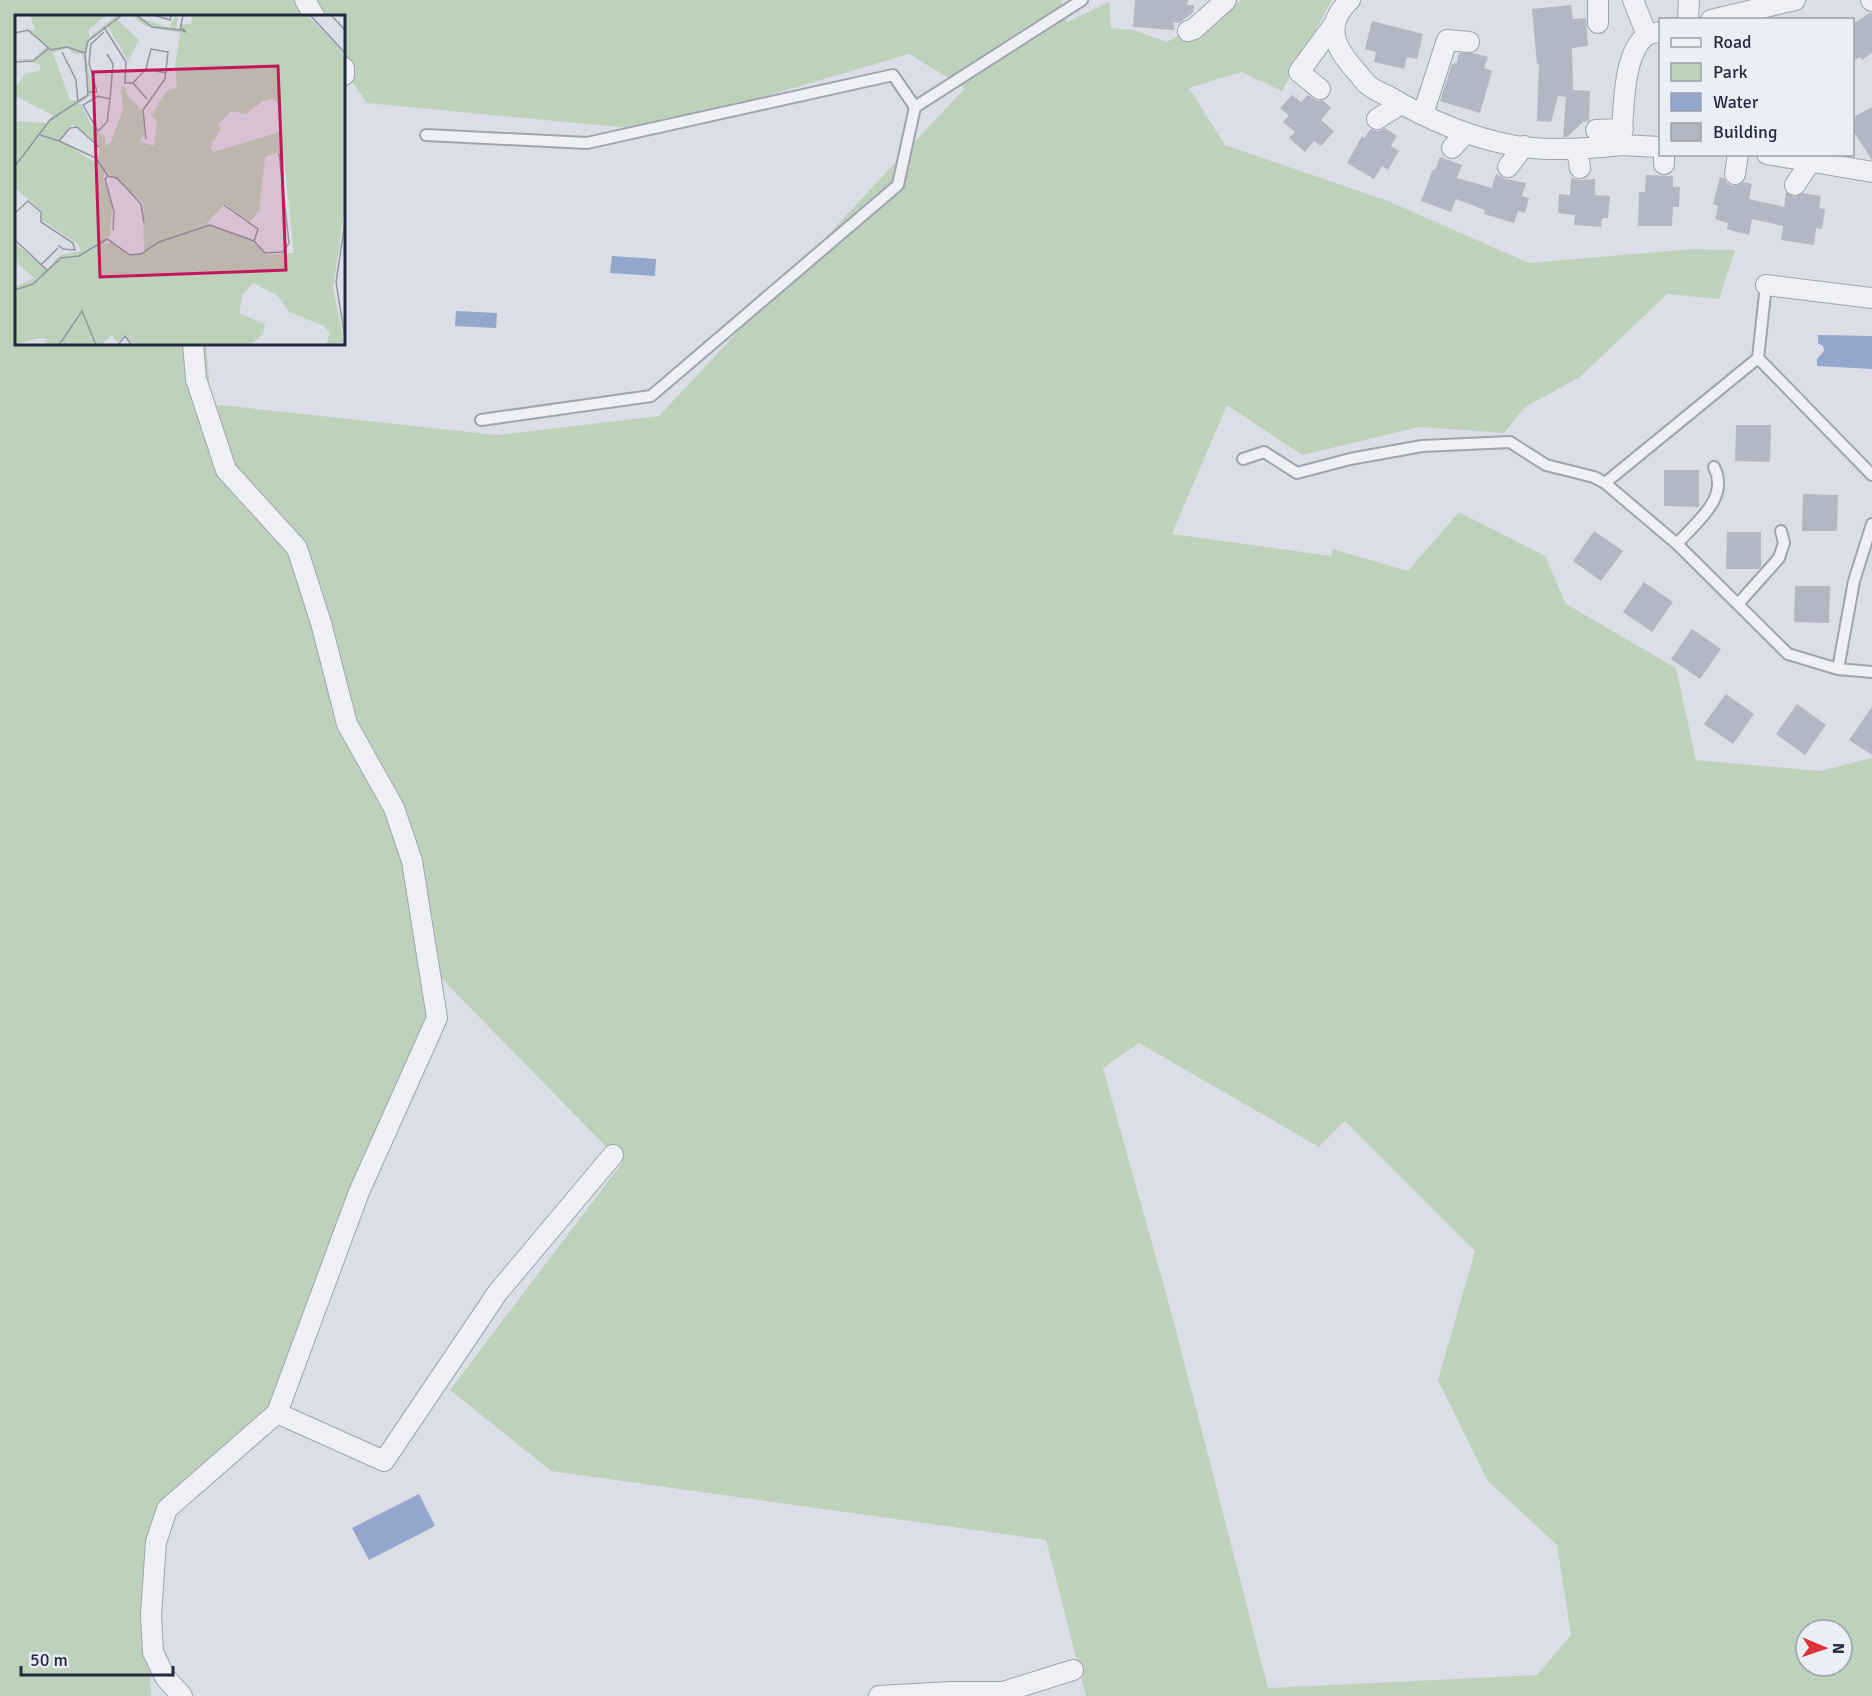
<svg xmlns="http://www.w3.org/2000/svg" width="1872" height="1696" viewBox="0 0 1872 1696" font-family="Signika,sans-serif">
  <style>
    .green { fill: #bed2bb; fill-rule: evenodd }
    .water { fill: #92a7cb }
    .building { fill: #b2b7c4 }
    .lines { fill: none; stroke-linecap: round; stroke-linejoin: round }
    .service-casing { stroke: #a0a4b1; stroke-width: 14 }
    .minor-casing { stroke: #a0a4b1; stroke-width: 22 }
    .service { stroke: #eef0f5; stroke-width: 10 }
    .minor { stroke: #eef0f5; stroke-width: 20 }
    .inset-road { fill: none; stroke: #9296a4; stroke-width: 1.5 }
    .view { fill: #c2185b; fill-opacity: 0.15; stroke: #c2185b; stroke-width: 3 }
    .inset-edge { fill: none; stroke: #242a3f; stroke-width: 3 }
  </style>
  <rect width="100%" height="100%" fill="#dbdee7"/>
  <path class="green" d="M0 0H1061L1067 22 1109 2 1111 28 1133 30 1167 42 1242 0H1332L1282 91 1241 72 1189 88 1225 145 1388 201 1529 263 1692 249 1735 250 1719 299 1667 294 1580 377 1525 407 1504 433 1420 427 1302 455 1227 405 1172 534 1331 556 1333 549 1408 571 1459 512 1545 556 1566 604 1676 668 1696 760 1820 771 1872 758V1696H1086L1046 1540 551 1471 450 1390 622 1163 441 978 302 1373 198 1489 147 1538 151 1696H0ZM16 16H344V71L367 103 650 130 909 54 965 88 659 416 498 435 211 404 206 344H16ZM1139 1043 1319 1147 1345 1121 1475 1251 1438 1380 1487 1480 1557 1545 1571 1635 1537 1675 1268 1688 1172 1315 1103 1068ZM1806 1630H1842V1666H1806Z"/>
  <path class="water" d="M612 256 656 259 655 276 610 273Z
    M456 311 497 313 496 328 455 326Z
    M1818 335 1872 336V369L1817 366V359L1824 351 1823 346 1818 343Z
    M419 1494 435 1526 369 1560 352 1528Z"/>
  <path class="building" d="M1135 0H1188L1187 5H1194L1193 13 1179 23 1174 22V30L1133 27Z
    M1571 5 1573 19 1586 18 1588 46 1572 48 1573 90 1590 91 1589 121 1583 122 1567 137H1563L1566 97 1558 96 1551 122 1537 121 1539 64H1537L1532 9Z
    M1869 13H1872V53L1862 60 1860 57 1852 62V25Z
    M1372 21 1423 34 1417 59 1407 57 1404 69 1374 62 1376 52 1365 49Z
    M1459 53H1473L1488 57 1484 68 1492 71 1480 113 1440 101 1452 64 1457 63Z
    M1292 95 1301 102 1308 95 1318 101 1323 100 1331 108 1321 120 1334 131 1321 146 1314 141 1305 152 1289 138 1295 132 1283 122 1289 115 1280 108Z
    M1872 107V160L1852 129V118Z
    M1385 128 1397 136 1391 146 1399 151 1388 170 1382 166 1374 179 1347 163 1362 136 1365 138 1370 129 1377 131Z
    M1440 157 1462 165 1457 178 1492 188 1496 174 1506 179 1526 183 1522 196 1529 198 1525 213 1518 211 1514 223 1484 214 1485 210 1456 199 1451 212 1421 201 1433 169 1435 170Z
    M1646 175 1673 176V187H1680L1679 207H1673L1672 226H1638L1639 192H1645Z
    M1720 177 1724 178 1727 183 1733 186 1743 182 1752 184 1749 199 1784 207 1786 192 1794 197 1803 193 1821 196 1819 208 1825 209 1822 229 1816 228 1814 245 1781 240 1783 226 1752 219 1749 235 1727 229 1728 223 1715 219 1718 206 1713 204Z
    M1571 178 1581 180 1595 179V195L1610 196 1608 218H1602L1601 227 1574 225 1575 215 1558 213 1559 194 1570 195Z
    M1736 425H1771L1770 462 1735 461Z
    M1664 470H1699V507L1664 506Z
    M1803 494 1838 495 1837 531H1802Z
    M1594 531 1623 551 1601 581 1573 561Z
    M1727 532H1761V567L1759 569H1726Z
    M1644 582 1673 602 1652 632 1623 612Z
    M1795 586H1830L1829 623 1794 622Z
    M1692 629 1721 649 1700 679 1671 659Z
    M1726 694 1754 714 1733 744 1704 724Z
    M1797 704 1826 725 1805 755 1776 734Z
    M1872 707V755L1849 740Z"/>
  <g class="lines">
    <defs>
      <path id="service" d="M426 135 587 143 893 75 915 107 1082 0
        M1766 285 1758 358 1872 475
        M481 420 651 396 898 185 915 107
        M1243 459 1264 452 1297 473 1350 459 1422 446 1510 442 1546 465 1594 477 1605 483 1677 544 1788 654 1838 669 1872 672
        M1605 483 1758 358
        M1677 544C1696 522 1730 498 1714 467
        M1738 604 1779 558 1784 543 1781 531
        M1838 669 1854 581 1872 524"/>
      <path id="minor" d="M305 0 314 16
        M1350 0C1323 25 1335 48 1356 71 1360 75 1363 81 1368 85 1374 90 1381 93 1388 96 1425 118 1469 137 1511 145 1546 152 1587 149 1621 145
        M1633 0 1647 35
        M1871 0 1872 1
        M1688 20 1689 0
        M1711 20 1795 0
        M1598 23V0
        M1188 31 1194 29 1226 0
        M1660 32C1656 33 1650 33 1647 35 1621 53 1624 117 1621 145L1660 147
        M344 68V75
        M1320 89 1299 72 1335 23
        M1423 114 1447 40 1469 42
        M1377 119 1401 104
        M1596 130 1623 129
        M1452 148 1466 133
        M1577 150 1580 168
        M1767 154 1872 172
        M1664 164V154
        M1508 167 1524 146
        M1735 174 1738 154
        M1795 185 1811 161
        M1766 285 1872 298
        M277 1413 384 1461 498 1292 613 1155
        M182 1696 165 1677 153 1652 151 1615 156 1542 167 1509 277 1413 359 1192 437 1018 412 861 394 808 347 724 321 623 297 548 226 470 196 379 193 344
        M879 1696 951 1692H1003L1073 1670"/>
    </defs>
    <use href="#service" class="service-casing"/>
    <use href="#minor" class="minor-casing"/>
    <use href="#service" class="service"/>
    <use href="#minor" class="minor"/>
  </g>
  <g transform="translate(15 15)">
    <rect width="330" height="330" fill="#dbdee7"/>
    <path d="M15 0H92L74 14V22L102 0H109L103 5 124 25 113 46 92 11 74 25 71 42 78 79 65 88 79 115 90 121V131L96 127 108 94 106 71 111 73V78L127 96 130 118 125 126 139 131 142 106 136 100 152 76 162 73 160 50 165 18 130 11 117 0 154 13 159 2 163 3 161 13 165 14V9H176L177 0H292L324 32 330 42V192L318 273 330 330H311L315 318 309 311 274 297 262 280 238 268 228 279 224 298 250 309 248 319 235 330H120L110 320 102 328 97 320 86 330H49L46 324 44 330H28L33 324 23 323 0 330V272L19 263 0 246V228L32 254 45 240 66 236 63 229 27 205V196L0 173V106L31 108 38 100 0 81V73L10 59 26 55 24 49 0 44H19L31 32 14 17 0 16 20 15ZM53 33 59 39H67L73 70 71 80 63 85H55L38 38ZM258 84 262 87 265 117 198 137 195 133 206 113 203 110 216 96 231 99 248 86ZM57 109 80 126 85 134 83 145 77 146 46 126ZM268 136 279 238 253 240 234 223 191 209 210 189 235 207 244 196 250 142ZM91 156 128 188 129 237 115 239 97 227 88 229 95 221 97 190 88 162Z" fill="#bed2bb" fill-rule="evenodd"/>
    <path class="inset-road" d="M121 0 137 12 165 15M139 0 155 5 156 0M295 0 330 38M316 0 330 15M89 12 111 47 110 68H118L131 54 136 34 153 37 150 64 128 95 131 124M167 13 171 17 165 15 168 0M0 18 13 15 36 35 52 32 70 38M47 37 61 65 63 87M0 47 18 46 34 33M131 54 151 58M118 68 132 84M74 77H82L74 48 76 29 89 17M82 81 95 84 98 49 92 39M83 81 68 90 83 116 92 107 95 84M25 120 44 126 55 113 62 112 84 132M44 126 81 143 93 161 90 164 99 197 98 215M0 151 35 105 73 80 70 38 73 26 107 0M93 161 102 163 126 189 129 208M209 190 243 214 239 226M0 198 13 186 26 197V207L58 228 60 235 48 234 43 230M330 207 321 267 330 323M0 225 32 255M330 246V288M26 250 43 233M0 275 18 269 46 243 64 241 92 224 115 240 126 239 144 227 195 210 239 226 250 238 268 237 274 228 264 138M44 330 67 296 81 330M103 330 110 321 117 330"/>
    <path class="view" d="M263 51 271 255 85 262 78 57Z"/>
    <rect width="330" height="330" class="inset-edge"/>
  </g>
  <rect x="1659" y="18" width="195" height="138" fill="#eaeef5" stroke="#9ba0ac" stroke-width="1.5"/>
  <rect x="1671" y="38" width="30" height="9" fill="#eef0f5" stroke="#9ba0ac" stroke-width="1.5"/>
  <text x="1713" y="48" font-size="18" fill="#242a3f">Road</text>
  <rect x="1671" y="63" width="30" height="18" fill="#bed2bb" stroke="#9ba0ac" stroke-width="1.5"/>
  <text x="1713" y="78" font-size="18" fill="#242a3f">Park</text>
  <rect x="1671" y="93" width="30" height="18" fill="#92a7cb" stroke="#9ba0ac" stroke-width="1.5"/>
  <text x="1713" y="108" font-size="18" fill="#242a3f">Water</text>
  <rect x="1671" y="123" width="30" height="18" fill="#b2b7c4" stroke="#9ba0ac" stroke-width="1.5"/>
  <text x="1713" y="138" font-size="18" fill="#242a3f">Building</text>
  <g transform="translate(1824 1648) rotate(92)"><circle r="28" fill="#eaeef5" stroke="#9ba0ac" stroke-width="1.5"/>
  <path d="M0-4.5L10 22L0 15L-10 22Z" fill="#db3237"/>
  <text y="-9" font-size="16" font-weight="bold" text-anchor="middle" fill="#242a3f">N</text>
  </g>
  <path d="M21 1666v9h152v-9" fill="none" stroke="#242a3f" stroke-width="3"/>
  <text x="30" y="1666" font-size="18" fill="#242a3f" stroke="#eaeef5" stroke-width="4.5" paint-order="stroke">50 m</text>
</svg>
